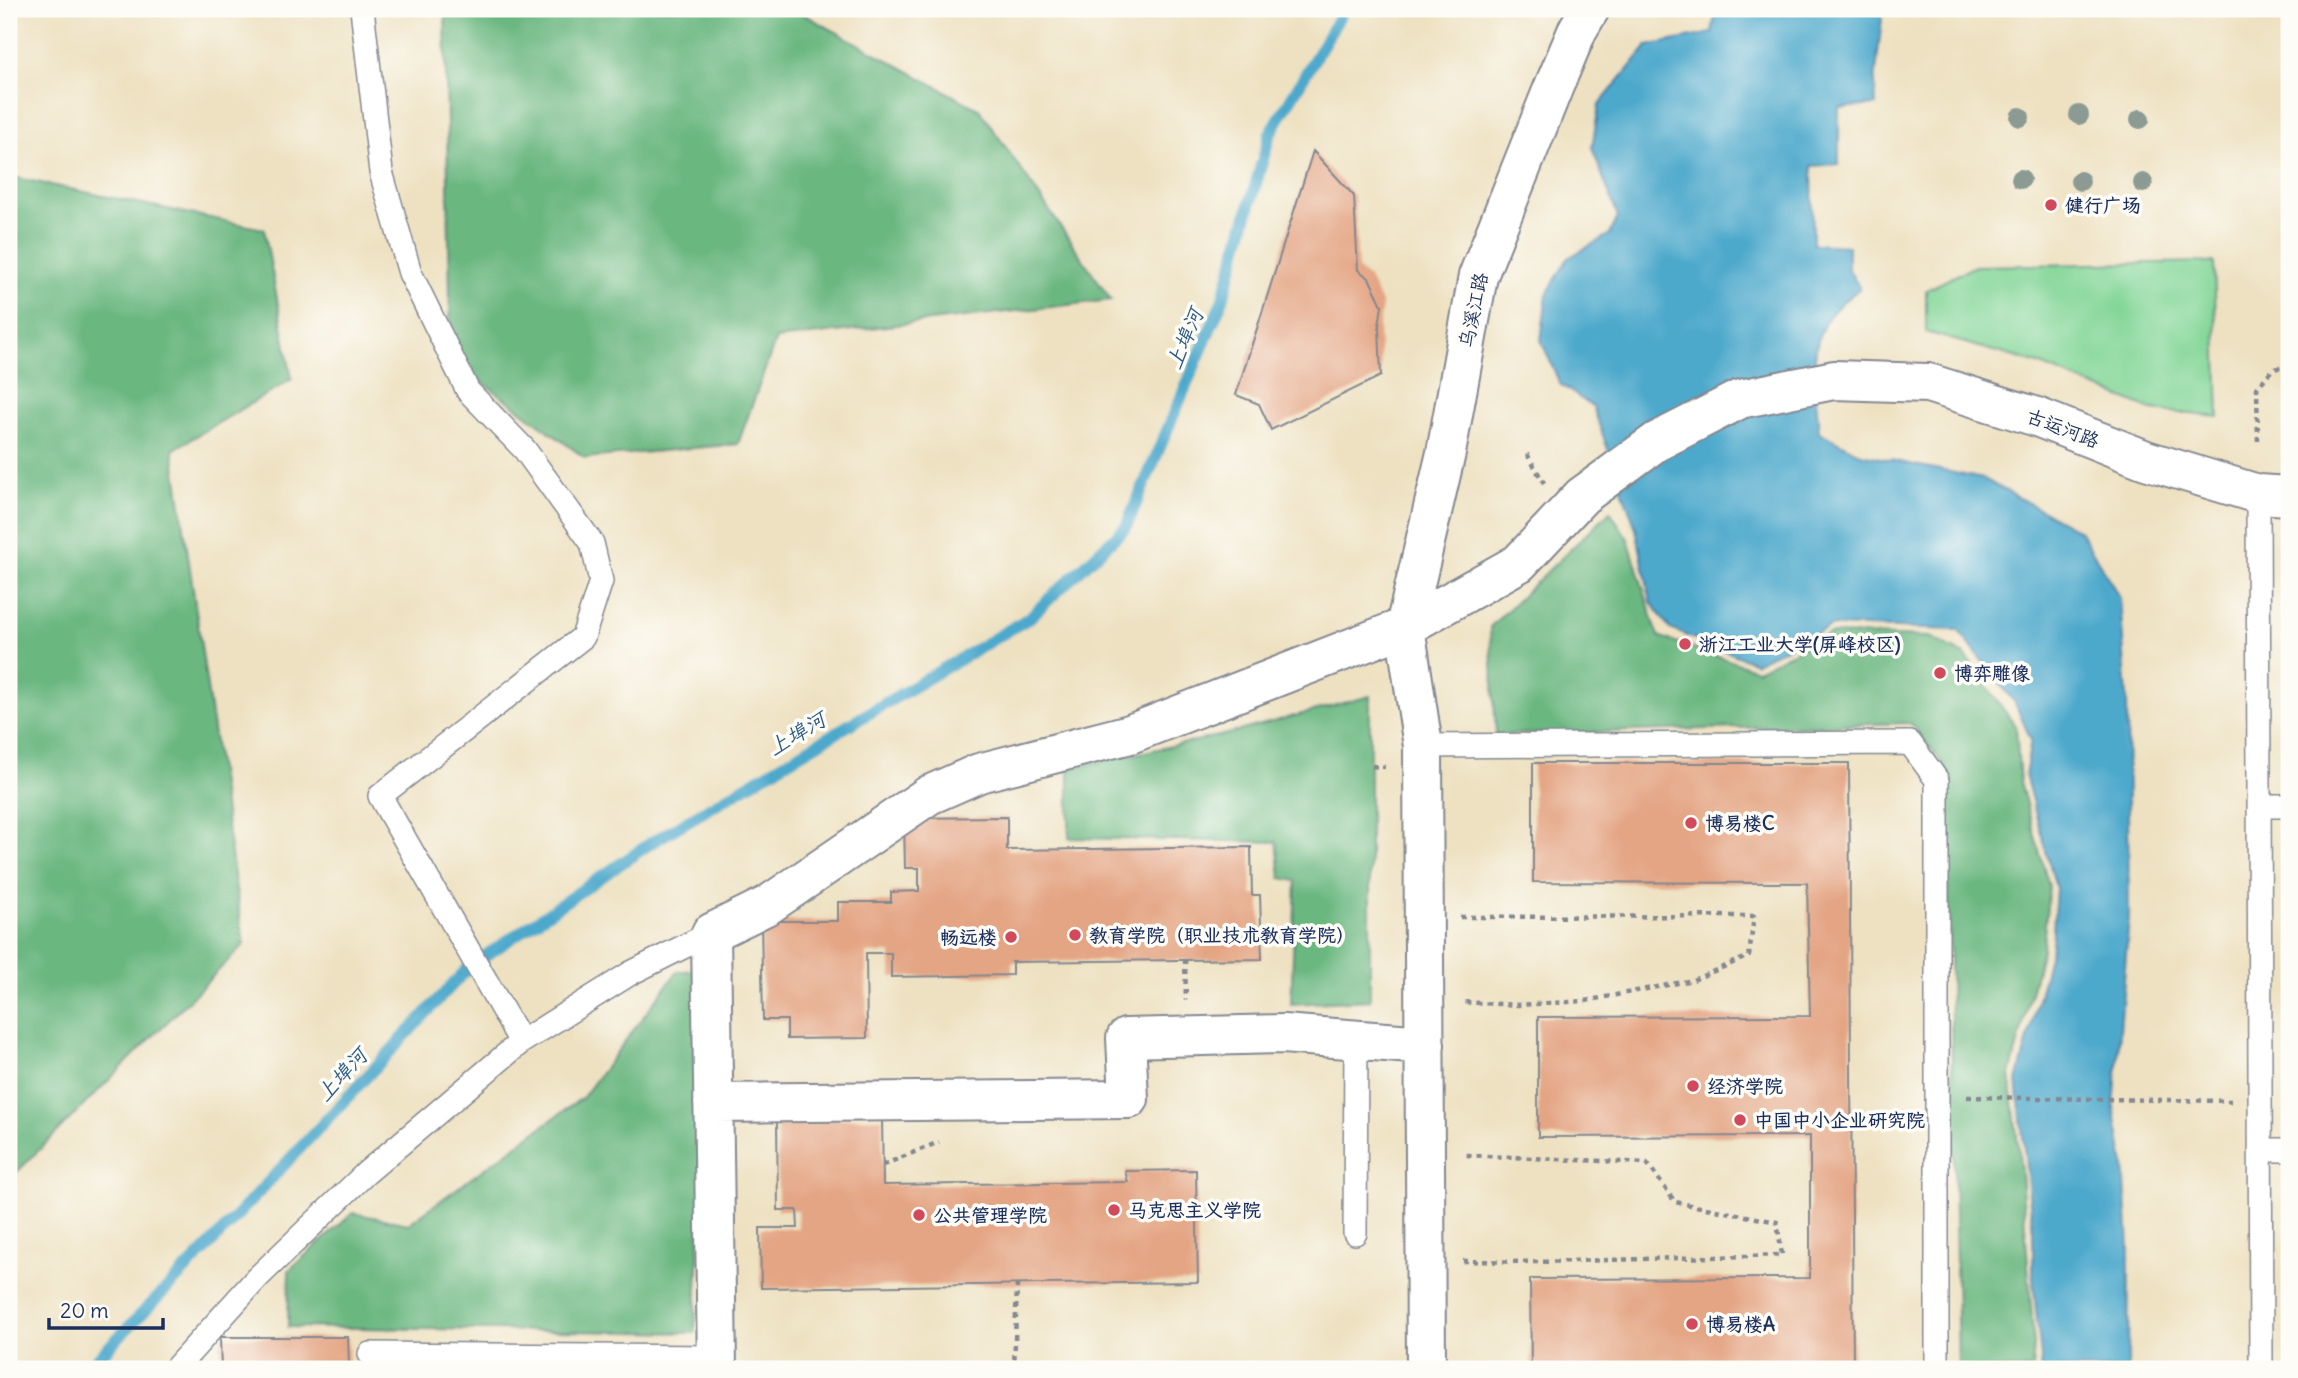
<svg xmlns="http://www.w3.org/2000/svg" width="2298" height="1378" viewBox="0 0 2298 1378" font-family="Delius,'LXGW WenKai TC',sans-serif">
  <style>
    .green { fill: #83d698; stroke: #4f827b; stroke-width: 2 }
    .forest { fill: #6ab780; stroke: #42736f; stroke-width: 2 }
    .water { fill: #4ea9cc; stroke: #346c95; stroke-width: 2 }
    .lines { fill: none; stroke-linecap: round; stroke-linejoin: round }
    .stream { stroke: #4ea9cc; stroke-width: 12 }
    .building { fill: #e4a584 }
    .lane-casing { stroke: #848890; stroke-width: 26 }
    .street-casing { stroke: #848890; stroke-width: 42 }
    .path { stroke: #848890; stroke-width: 4.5; stroke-dasharray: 5 5; stroke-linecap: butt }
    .lane { stroke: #fff; stroke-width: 23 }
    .street { stroke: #fff; stroke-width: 38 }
    .tree { fill: #8b9b94 }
    .poi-dot { fill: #d1495b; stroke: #fdfcf7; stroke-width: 2.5 }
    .labels { text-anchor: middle; stroke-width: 7; stroke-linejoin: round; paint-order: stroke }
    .poi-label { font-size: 19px; font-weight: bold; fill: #1b2f5e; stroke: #fdfcf7; text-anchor: start }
    .street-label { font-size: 19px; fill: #1b2f5e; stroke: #fdfcf7 }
    .water-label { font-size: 21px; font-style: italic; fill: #2d5a84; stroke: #fdfcf7 }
  </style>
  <rect width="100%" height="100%" fill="#fdfcf7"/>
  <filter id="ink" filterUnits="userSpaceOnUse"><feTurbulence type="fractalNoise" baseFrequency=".0143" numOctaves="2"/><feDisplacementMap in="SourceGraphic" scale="14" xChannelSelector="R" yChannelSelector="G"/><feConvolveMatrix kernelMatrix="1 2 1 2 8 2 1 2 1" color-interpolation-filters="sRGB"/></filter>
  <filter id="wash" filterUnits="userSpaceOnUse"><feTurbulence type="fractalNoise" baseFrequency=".00686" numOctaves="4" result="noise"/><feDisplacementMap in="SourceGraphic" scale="28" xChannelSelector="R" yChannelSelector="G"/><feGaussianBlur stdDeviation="1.57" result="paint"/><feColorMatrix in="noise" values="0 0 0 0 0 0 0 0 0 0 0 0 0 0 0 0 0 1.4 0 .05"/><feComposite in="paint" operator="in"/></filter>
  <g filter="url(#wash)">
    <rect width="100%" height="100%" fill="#eee1c1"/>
    <path class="green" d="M2214 262 2219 417 2152 410 2036 363 1926 332V290L1975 266Z"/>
    <path class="forest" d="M445 9H794L980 110 1111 300 776 339 738 444 585 458 451 359Z
      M9 173 17 178 264 229 292 379 173 450 244 945 9 1180Z
      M1610 511 1628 539 1658 636 1757 670 1830 634 1930 637 1965 655 2016 727 2020 782 2049 886 2043 946 2010 1075 2021 1172 2034 1346 2032 1369H1958L1946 768 1910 723 1496 735 1490 627Z
      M1370 696V1000L1291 1004 1296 881 1281 878 1277 842 1069 838V768L1223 735Z
      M702 969 704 1136 695 1333 288 1327 289 1270 353 1213 408 1224 583 1097 677 972Z"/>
    <path class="water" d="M1716 9H1883L1875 81 1876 105 1839 108V164L1812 166 1813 244 1848 246V269L1860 288C1850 297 1835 307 1828 318 1806 349 1817 397 1819 432L1861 454 1984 479 2080 531 2120 598 2127 697 2129 917 2114 1107 2124 1164 2129 1246 2128 1369H2040L2041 1358 2033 1282V1232L2017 1081 2052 945 2056 888 2025 775 2031 740 2015 703 1958 630 1832 626 1755 663 1670 629 1651 602 1636 529 1593 407 1560 384 1541 340 1547 294 1568 258 1610 234 1618 217 1592 148 1599 105 1647 46 1712 33Z"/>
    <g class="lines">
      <path class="stream" d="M87 1369 204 1251 469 967 654 841 1029 618 1126 527 1223 299 1270 134 1344 9"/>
    </g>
    <g id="blocks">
      <path class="building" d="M1313 151 1354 196 1358 270 1369 278 1382 305 1379 326 1381 376 1271 430 1259 404 1236 395Z
        M1533 763H1849L1853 1369H1531L1530 1279 1810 1278V1136L1538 1137V1017L1810 1016 1807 883 1533 882Z
        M1007 817V850L1251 847 1252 895H1260L1262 959 1012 962V975L891 977V953H866L867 1038 787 1039V1020H763L761 921H838V902H891V892L919 891V868H905L904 818Z
        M882 1118 883 1185 1128 1182 1125 1171 1196 1170 1198 1282 761 1288 760 1228H798L797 1210H778L777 1120Z
        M220 1337H348L349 1366 562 1364V1369H221Z"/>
    </g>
  </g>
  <g filter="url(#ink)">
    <use href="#blocks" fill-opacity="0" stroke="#848890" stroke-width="2"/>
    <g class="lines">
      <defs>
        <path id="lane" d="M362 9 381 172 410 273 468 391 525 450 592 543 601 581 583 637 380 796 521 1042
          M2258 494 2261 1369
          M1423 746 1910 743 1937 780V1369
          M2260 806H2289
          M2260 1150H2289
          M1355 1233 1356 1039
          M370 1354 716 1357
          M175 1369 257 1278 366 1173 521 1042 631 973 711 933"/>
        <path id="street" d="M713 1103 1129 1099 1126 1038 1283 1034 1425 1045
          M717 1369 711 933 768 905 929 795 979 773 1130 734 1405 627 1519 563 1582 496 1656 442 1740 399 1834 380 1928 383 2037 417 2146 460 2258 494 2289 496
          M1426 1369 1423 746 1405 627 1446 453 1478 276 1554 86 1578 29 1590 9"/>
      </defs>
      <use href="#lane" class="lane-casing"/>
      <use href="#street" class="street-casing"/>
      <path class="path" d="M2258 441 2257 388 2271 371 2289 363
        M1527 454 1544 483
        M1372 766 1385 767
        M1460 917 1754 916 1749 956 1693 980 1585 1001 1518 1005 1462 1002
        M1185 959 1186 1000
        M1967 1097 2231 1101
        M883 1165 939 1142
        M1463 1261 1538 1262 1782 1255 1777 1222 1675 1202 1647 1163 1464 1155
        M1014 1369 1017 1285"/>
      <use href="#lane" class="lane"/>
      <use href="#street" class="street"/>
    </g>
    <g class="tree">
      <circle cx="2079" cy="115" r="10"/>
      <circle cx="2020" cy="117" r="10"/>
      <circle cx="2140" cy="119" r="10"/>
      <circle cx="2021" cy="179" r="10"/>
      <circle cx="2080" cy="181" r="10"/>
      <circle cx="2143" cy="183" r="10"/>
    </g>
  </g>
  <g class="poi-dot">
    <circle cx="2051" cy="205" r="7"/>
    <circle cx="1685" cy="644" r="7"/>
    <circle cx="1940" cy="673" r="7"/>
    <circle cx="1691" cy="823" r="7"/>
    <circle cx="1075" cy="935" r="7"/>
    <circle cx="1011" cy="937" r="7"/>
    <circle cx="1693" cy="1086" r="7"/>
    <circle cx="1740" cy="1120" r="7"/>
    <circle cx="1114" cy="1210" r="7"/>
    <circle cx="919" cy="1215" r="7"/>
    <circle cx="1692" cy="1324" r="7"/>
  </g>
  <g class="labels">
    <g class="poi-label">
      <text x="2065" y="212">健行广场</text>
      <text x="1699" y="651">浙江工业大学(屏峰校区)</text>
      <text x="1954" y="680">博弈雕像</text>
      <text x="1705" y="830">博易楼C</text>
      <text x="1089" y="942">教育学院（职业技术教育学院）</text>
      <text x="997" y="944" text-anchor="end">畅远楼</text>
      <text x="1707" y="1093">经济学院</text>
      <text x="1754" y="1127">中国中小企业研究院</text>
      <text x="1128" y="1217">马克思主义学院</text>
      <text x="933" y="1222">公共管理学院</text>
      <text x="1706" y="1331">博易楼A</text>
    </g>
    <g class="street-label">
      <text transform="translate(1473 310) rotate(-78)" y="7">乌溪江路</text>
      <text transform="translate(2063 428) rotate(21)" y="7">古运河路</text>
    </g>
    <g class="water-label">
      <text transform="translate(1185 339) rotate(-67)" y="7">上埠河</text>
      <text transform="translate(797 734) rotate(-31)" y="7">上埠河</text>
      <text transform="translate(342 1075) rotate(-47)" y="7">上埠河</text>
    </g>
  </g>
  <rect width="2298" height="1378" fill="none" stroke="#fdfcf7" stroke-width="35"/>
  <path d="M49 1318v10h114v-10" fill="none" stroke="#1b2f5e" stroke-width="3.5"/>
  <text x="60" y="1318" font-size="21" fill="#1b2f5e" stroke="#fdfcf7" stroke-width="5" paint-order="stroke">20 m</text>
</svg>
